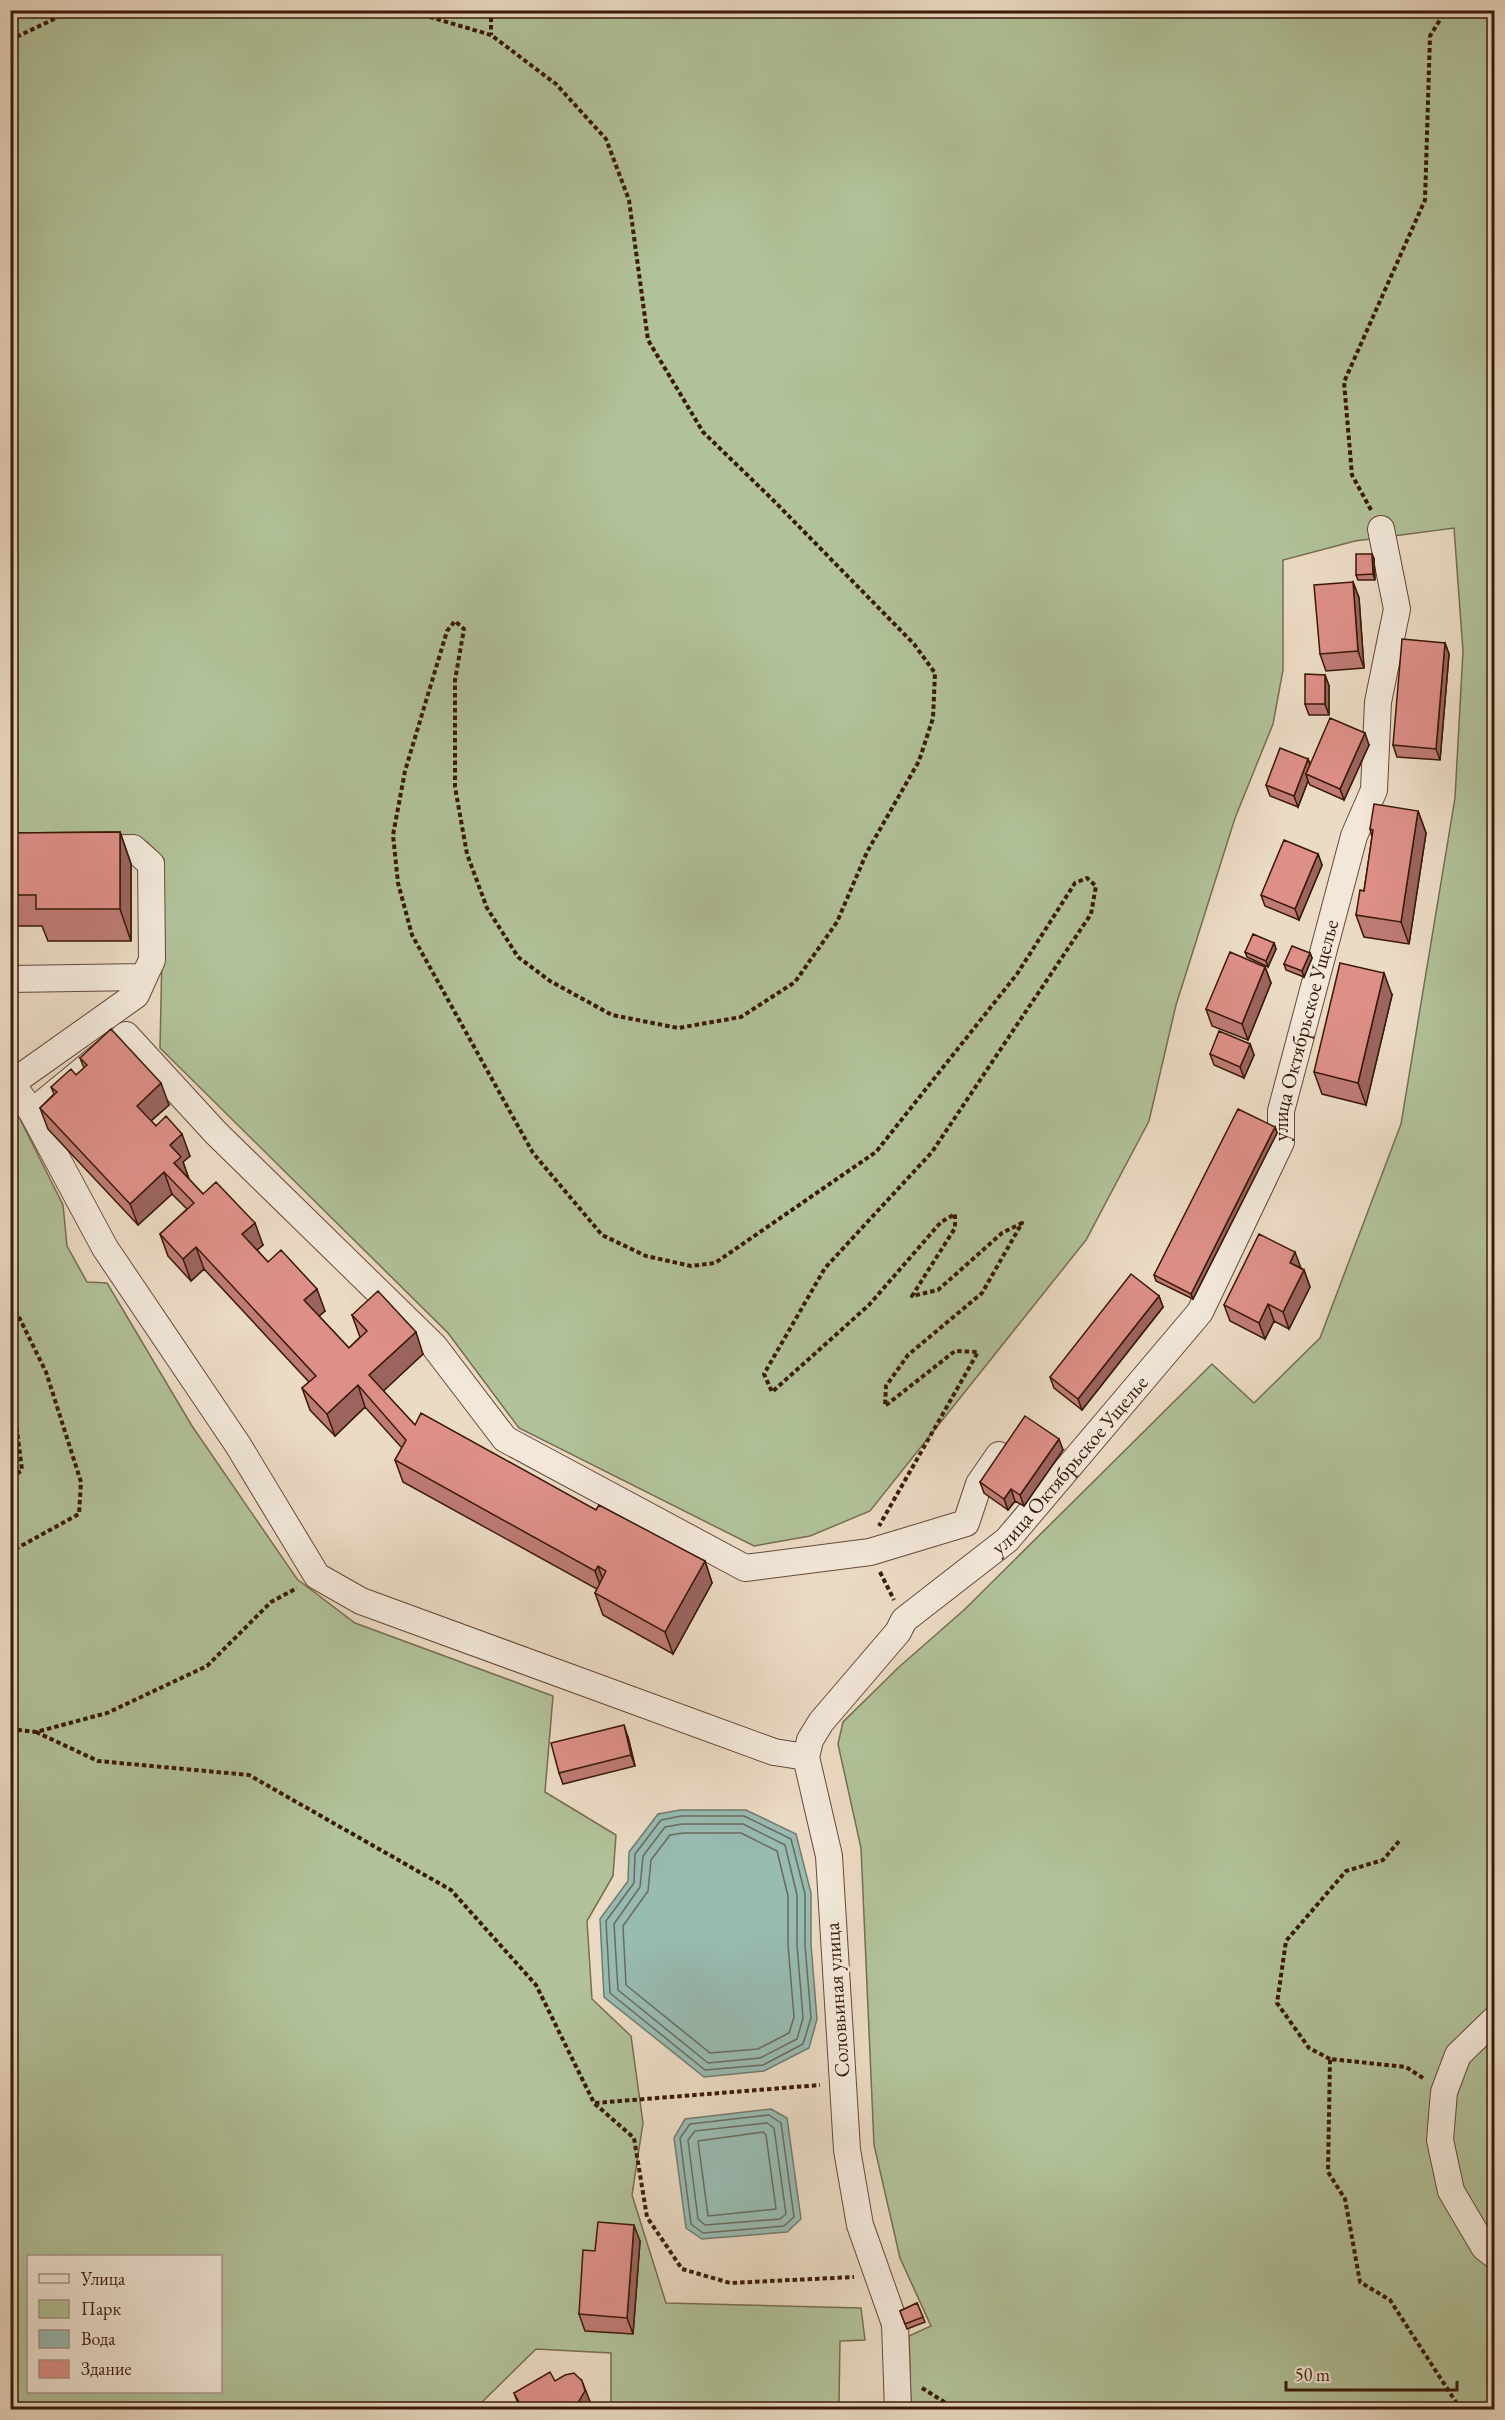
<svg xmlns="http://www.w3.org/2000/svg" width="1505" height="2420" viewBox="0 0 1505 2420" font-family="'EB Garamond',serif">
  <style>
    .green { fill: #b1c199; stroke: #766d51; stroke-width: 1.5; fill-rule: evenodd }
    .water { fill: #98bbb2; stroke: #727a6e; stroke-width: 1.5 }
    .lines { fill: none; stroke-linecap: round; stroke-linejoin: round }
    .shore { stroke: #696a5e; stroke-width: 1.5 }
    .minor-casing { stroke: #664938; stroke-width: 28 }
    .path { stroke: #3a1909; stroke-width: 4; stroke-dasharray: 4.5 3; stroke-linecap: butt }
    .minor { stroke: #f2e7d9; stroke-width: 26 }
    .wall { fill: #be7b75; stroke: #3a1909; stroke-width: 1.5 }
    .shaded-wall { fill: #9b645f; stroke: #3a1909; stroke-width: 1.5 }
    .building { fill: #dd8f88; stroke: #3a1909; stroke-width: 1.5 }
    .labels { text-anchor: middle; stroke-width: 5; stroke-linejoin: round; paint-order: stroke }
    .street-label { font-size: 21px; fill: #3a1909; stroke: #f2e7d9 }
  </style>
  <rect width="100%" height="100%" fill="#ebdac4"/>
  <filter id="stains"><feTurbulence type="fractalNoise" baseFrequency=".00333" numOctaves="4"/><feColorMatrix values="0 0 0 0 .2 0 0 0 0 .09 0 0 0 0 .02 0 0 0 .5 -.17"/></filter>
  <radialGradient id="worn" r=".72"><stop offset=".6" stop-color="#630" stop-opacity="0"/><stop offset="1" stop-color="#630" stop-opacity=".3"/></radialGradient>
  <path class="green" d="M10 11H1494V2409H911L909 2336 931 2326 900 2258 874 2145 861 1848 838 1744 843 1722 899 1667 964 1610 1212 1364 1254 1403 1320 1338 1401 1124 1455 798 1463 651 1454 528 1355 541 1283 560V670L1273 724 1235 818 1176 1005 1149 1121 1086 1240 870 1511 810 1536 754 1546 519 1428 448 1333 160 1048 164 859 147 842H11Z
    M10 1099 63 1205 67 1246 87 1282 107 1283 192 1426 297 1579 355 1623 553 1696 545 1792 616 1835 613 1876 587 1921 592 1999 631 2036 643 2123 632 2195 666 2303 861 2308 865 2340 840 2341 839 2403H790L788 2410 611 2409V2353L536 2349 477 2407 463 2409H11ZM28 2256H220V2392H28Z"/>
  <path class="water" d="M680 1810H746L796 1834 811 1893V1945L817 2019 809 2048 764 2071 704 2077 604 1997 600 1919 628 1881 629 1852 658 1814Z
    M771 2109 787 2118 801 2219 787 2232 702 2239 686 2228 674 2138 685 2119Z"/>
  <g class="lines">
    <path class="shore" d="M681 1816H744L791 1839 805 1894V1945L811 2018 803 2044 763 2065 705 2070 610 1993 606 1921 634 1883 635 1854 661 1820Z
      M682 1824H743L785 1845 797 1895V1945L803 2018 797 2039 760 2058 708 2063 618 1990 614 1924 640 1887 643 1856 665 1827Z
      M683 1833H741L777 1851 788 1896V1945L794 2017 789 2033 758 2049 710 2053 626 1985 623 1926 648 1891 651 1860 670 1835Z
      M769 2115 781 2123 794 2217 784 2226 703 2233 691 2224 680 2138 690 2124Z
      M767 2123 774 2128 786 2214 780 2219 705 2225 698 2219 688 2140 695 2131Z
      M763 2132 766 2135 776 2209 708 2216 698 2141Z"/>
    <defs>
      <g id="minor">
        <path d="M10 979 144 977 152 960 151 864 133 848 90 849"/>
        <path d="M10 1081 32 1112 105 1248 238 1445 317 1576 361 1601 774 1752 806 1757"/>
        <path d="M12 1083 136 995 144 977"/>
        <path d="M32 1112 126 1035 216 1133 434 1346 505 1439 745 1568 870 1552 966 1523 979 1484 999 1455"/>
        <path d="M1494 2020 1458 2055 1444 2092 1440 2140 1451 2191 1484 2247 1494 2255"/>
        <path id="s1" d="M898 2410 895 2324 860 2225 847 2150 829 1856 806 1757 810 1740 821 1722 898 1632 904 1620 1007 1540 1200 1312 1281 1142V1111L1354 836 1374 790 1378 702 1397 609 1381 529"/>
      </g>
    </defs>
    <use href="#minor" class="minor-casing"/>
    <path class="path" d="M416 10 430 17 491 35 556 84 606 139 629 200 648 340 703 432 773 500 914 644 935 673 933 718 919 761 867 852 837 922 795 982 741 1017 678 1028 612 1015 550 981 518 957 487 908 467 854 455 787V680L464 629 455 621 447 631 405 771 393 835 398 883 412 935 533 1153 602 1235 646 1256 691 1266 715 1263 876 1152 1017 974 1075 883 1087 878 1096 886 1091 914 932 1152 825 1268 764 1374 772 1392 869 1305 941 1222 955 1214V1228L912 1296 938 1290 1002 1233 1022 1223 982 1293 908 1355 886 1386 885 1406 955 1351 978 1352 879 1526
      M491 10V35
      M10 40 73 10
      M1371 510 1352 475 1344 382 1425 200 1430 36 1446 10
      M10 1306 14 1307 46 1372 81 1482 79 1514 10 1552
      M10 1375 22 1470 10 1479
      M880 1572 894 1600
      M10 1729 36 1732 107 1713 207 1666 271 1602 297 1588
      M36 1732 98 1761 249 1775 451 1890 536 1985 594 2103 634 2138 647 2217 682 2269 730 2283 854 2277
      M1330 2059 1309 2048 1277 2003 1286 1941 1346 1871 1383 1860 1400 1840
      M1423 2078 1406 2067 1330 2059 1328 2172 1345 2199 1360 2282 1390 2300 1461 2410
      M595 2103 820 2085
      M922 2388 949 2405 952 2410"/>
    <use href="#minor" class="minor"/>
  </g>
  <path class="wall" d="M1372 554 1374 559 1375 580H1358L1356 575Z
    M1353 582 1359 598 1364 668 1326 671 1320 654Z
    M1445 643 1449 654 1440 760 1397 757 1393 745Z
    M1325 675 1329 686V715H1309L1305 704Z
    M1369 745 1344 800 1310 785 1308 781 1298 807 1270 796 1266 785 1308 759 1310 764Z
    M1418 811 1426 833 1409 944 1364 937 1356 915 1364 891 1372 837 1370 829Z
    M120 832 131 864V941H48L42 926H10V833Z
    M1318 854 1322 865 1299 920 1265 906 1261 895Z
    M1274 943 1276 949 1268 967 1247 957 1245 952Z
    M1310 953 1312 958 1304 977 1286 970 1284 964Z
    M1265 967 1271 983 1248 1040 1212 1026 1206 1009Z
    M1392 995 1366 1105 1322 1094 1314 1072Z
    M1250 1044 1254 1055 1244 1078 1214 1065 1210 1054Z
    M80 1058 169 1105 151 1121 190 1156 183 1162 189 1179 203 1194 263 1245 257 1250 268 1262 325 1311 319 1316 349 1348 360 1337 352 1315 423 1354 383 1391 415 1425 705 1561 712 1583 673 1654 603 1615 595 1593 597 1589 403 1482 395 1460 402 1448 365 1407 335 1436 310 1410 302 1388 309 1382 204 1269 191 1281 168 1256 160 1234 187 1209 172 1194 138 1225 48 1129 40 1108 54 1094 51 1087 76 1075 84 1068Z
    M1275 1127 1277 1133 1193 1299 1156 1281 1154 1275Z
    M1301 1268 1304 1270 1310 1287 1289 1329 1274 1321 1265 1339 1230 1321 1224 1305Z
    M1159 1296 1163 1307 1082 1410 1054 1388 1050 1377Z
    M1063 1450 1024 1506 1015 1501 1008 1510 984 1493 980 1482Z
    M628 1737 635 1766 563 1784 559 1773Z
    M640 2241 633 2334 585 2331 579 2314 595 2251Z
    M917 2303 925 2322 907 2329 900 2311Z
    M555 2381 593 2409H520L514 2393Z"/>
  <path class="shaded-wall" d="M1372 554 1374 559 1375 580 1373 574Z
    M1353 582 1359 598 1364 668 1358 651Z
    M1445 643 1449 654 1440 760 1436 749Z
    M1325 675 1329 686V715L1325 704Z
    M1365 733 1369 745 1344 800 1340 789Z
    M1308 759 1312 770 1306 774 1308 781 1298 807 1294 796Z
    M1418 811 1426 833 1409 944 1401 922Z
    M120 832 131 864V941L120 909Z
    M1318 854 1322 865 1299 920 1295 909Z
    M1274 943 1276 949 1268 967 1266 961Z
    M1310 953 1312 958 1304 977 1302 971Z
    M1265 967 1271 983 1248 1040 1242 1024Z
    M1384 973 1392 995 1366 1105 1358 1083Z
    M1250 1044 1254 1055 1244 1078 1240 1067Z
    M161 1083 169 1105 144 1127 137 1106Z
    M1275 1127 1277 1133 1193 1299 1191 1294Z
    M182 1134 190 1156 183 1162 189 1179 174 1163 170 1145Z
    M164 1172 172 1194 138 1225 130 1204Z
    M255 1223 263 1245 250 1256 242 1234Z
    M196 1247 204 1269 191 1281 183 1259Z
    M1295 1252 1301 1268 1290 1263Z
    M1304 1270 1310 1287 1289 1329 1283 1312Z
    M317 1289 325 1311 312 1322 304 1300Z
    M1159 1296 1163 1307 1082 1410 1078 1399Z
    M1268 1304 1274 1321 1265 1339 1259 1323Z
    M416 1332 423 1354 377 1397 369 1375Z
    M358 1385 365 1407 335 1436 327 1414Z
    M1059 1439 1063 1450 1024 1506 1020 1495Z
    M1011 1489 1015 1501 1008 1510 1004 1499Z
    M705 1561 712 1583 673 1654 665 1632Z
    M598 1566 606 1588 603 1593 595 1571Z
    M624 1725 628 1737 635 1766 631 1755Z
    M634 2225 640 2241 633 2334 627 2318Z
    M582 2381 593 2409H583L579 2401Z"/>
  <path class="building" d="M1356 554H1372L1373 574 1356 575Z
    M1353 582 1358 651 1320 654 1314 585Z
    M1402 639 1445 643 1436 749 1393 745Z
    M1305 674 1325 675V704H1305Z
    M1330 718 1365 733 1340 789 1306 774Z
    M1280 748 1308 759 1294 796 1266 785Z
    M1374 804 1418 811 1401 922 1356 915 1360 890 1364 891 1373 830 1370 829Z
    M120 832V909H36V895H10V833Z
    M1284 840 1318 854 1295 909 1261 895Z
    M1253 934 1274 943 1266 961 1245 952Z
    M1292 946 1310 953 1302 971 1284 964Z
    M1230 952 1265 967 1242 1024 1206 1009Z
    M1340 963 1384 973 1358 1083 1314 1072Z
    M111 1029 161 1083 137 1106 156 1126 166 1116 182 1134 170 1145 181 1157 174 1163 203 1194 216 1182 255 1223 242 1234 268 1262 281 1250 317 1289 304 1300 349 1348 367 1331 352 1315 378 1291 416 1332 369 1375 415 1425 421 1413 596 1510 599 1505 705 1561 665 1632 595 1593 606 1571 598 1566 595 1571 395 1460 406 1440 358 1385 327 1414 302 1388 316 1376 196 1247 183 1259 160 1234 194 1203 164 1172 130 1204 40 1108 57 1092 51 1087 71 1069 76 1075 87 1065 80 1058Z
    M1219 1031 1250 1044 1240 1067 1210 1054Z
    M1238 1109 1275 1127 1191 1294 1154 1275Z
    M1259 1234 1295 1252 1290 1263 1304 1270 1283 1312 1268 1304 1259 1323 1224 1305Z
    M1131 1274 1159 1296 1078 1399 1050 1377Z
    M1025 1416 1059 1439 1020 1495 1011 1489 1004 1499 980 1482Z
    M624 1725 631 1755 559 1773 551 1743Z
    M598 2222 634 2225 627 2318 579 2314 583 2250 595 2251Z
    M917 2303 923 2317 905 2324 900 2311Z
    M550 2372 555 2381 565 2375 574 2373 582 2381 585 2391 579 2401 584 2409H523L514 2393Z"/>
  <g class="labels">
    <g class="street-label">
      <text dy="7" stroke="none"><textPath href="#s1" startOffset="1566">улица Октябрьское Ущелье</textPath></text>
      <text dy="7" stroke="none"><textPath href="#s1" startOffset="1062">улица Октябрьское Ущелье</textPath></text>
      <text transform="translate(837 2000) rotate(-94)" y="7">Соловьиная улица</text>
    </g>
  </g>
  <rect width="1505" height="2420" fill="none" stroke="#ebdac4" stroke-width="36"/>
  <rect x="12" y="12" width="1481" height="2396" fill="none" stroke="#3a1909" stroke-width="3"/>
  <rect x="18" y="18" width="1469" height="2384" fill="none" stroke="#3a1909" stroke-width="1.5"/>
  <rect x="27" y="2255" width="195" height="138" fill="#f2e7d9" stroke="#a89586" stroke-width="1.5"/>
  <rect x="39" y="2274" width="30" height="9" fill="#f2e7d9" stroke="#a89586" stroke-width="1.5"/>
  <text x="81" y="2285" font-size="18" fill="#3a1909">Улица</text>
  <rect x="39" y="2300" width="30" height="18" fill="#b1c199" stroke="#a89586" stroke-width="1.5"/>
  <text x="81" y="2315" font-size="18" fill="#3a1909">Парк</text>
  <rect x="39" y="2330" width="30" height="18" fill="#98bbb2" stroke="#a89586" stroke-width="1.5"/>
  <text x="81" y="2345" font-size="18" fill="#3a1909">Вода</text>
  <rect x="39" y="2360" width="30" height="18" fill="#dd8f88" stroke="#a89586" stroke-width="1.5"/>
  <text x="81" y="2375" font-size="18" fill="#3a1909">Здание</text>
  <path d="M1286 2381v9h171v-9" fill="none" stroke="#3a1909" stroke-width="3"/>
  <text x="1295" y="2381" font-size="18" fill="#3a1909" stroke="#f2e7d9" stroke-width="4.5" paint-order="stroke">50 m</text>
  <rect width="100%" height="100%" filter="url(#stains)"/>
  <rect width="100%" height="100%" fill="url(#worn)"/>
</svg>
